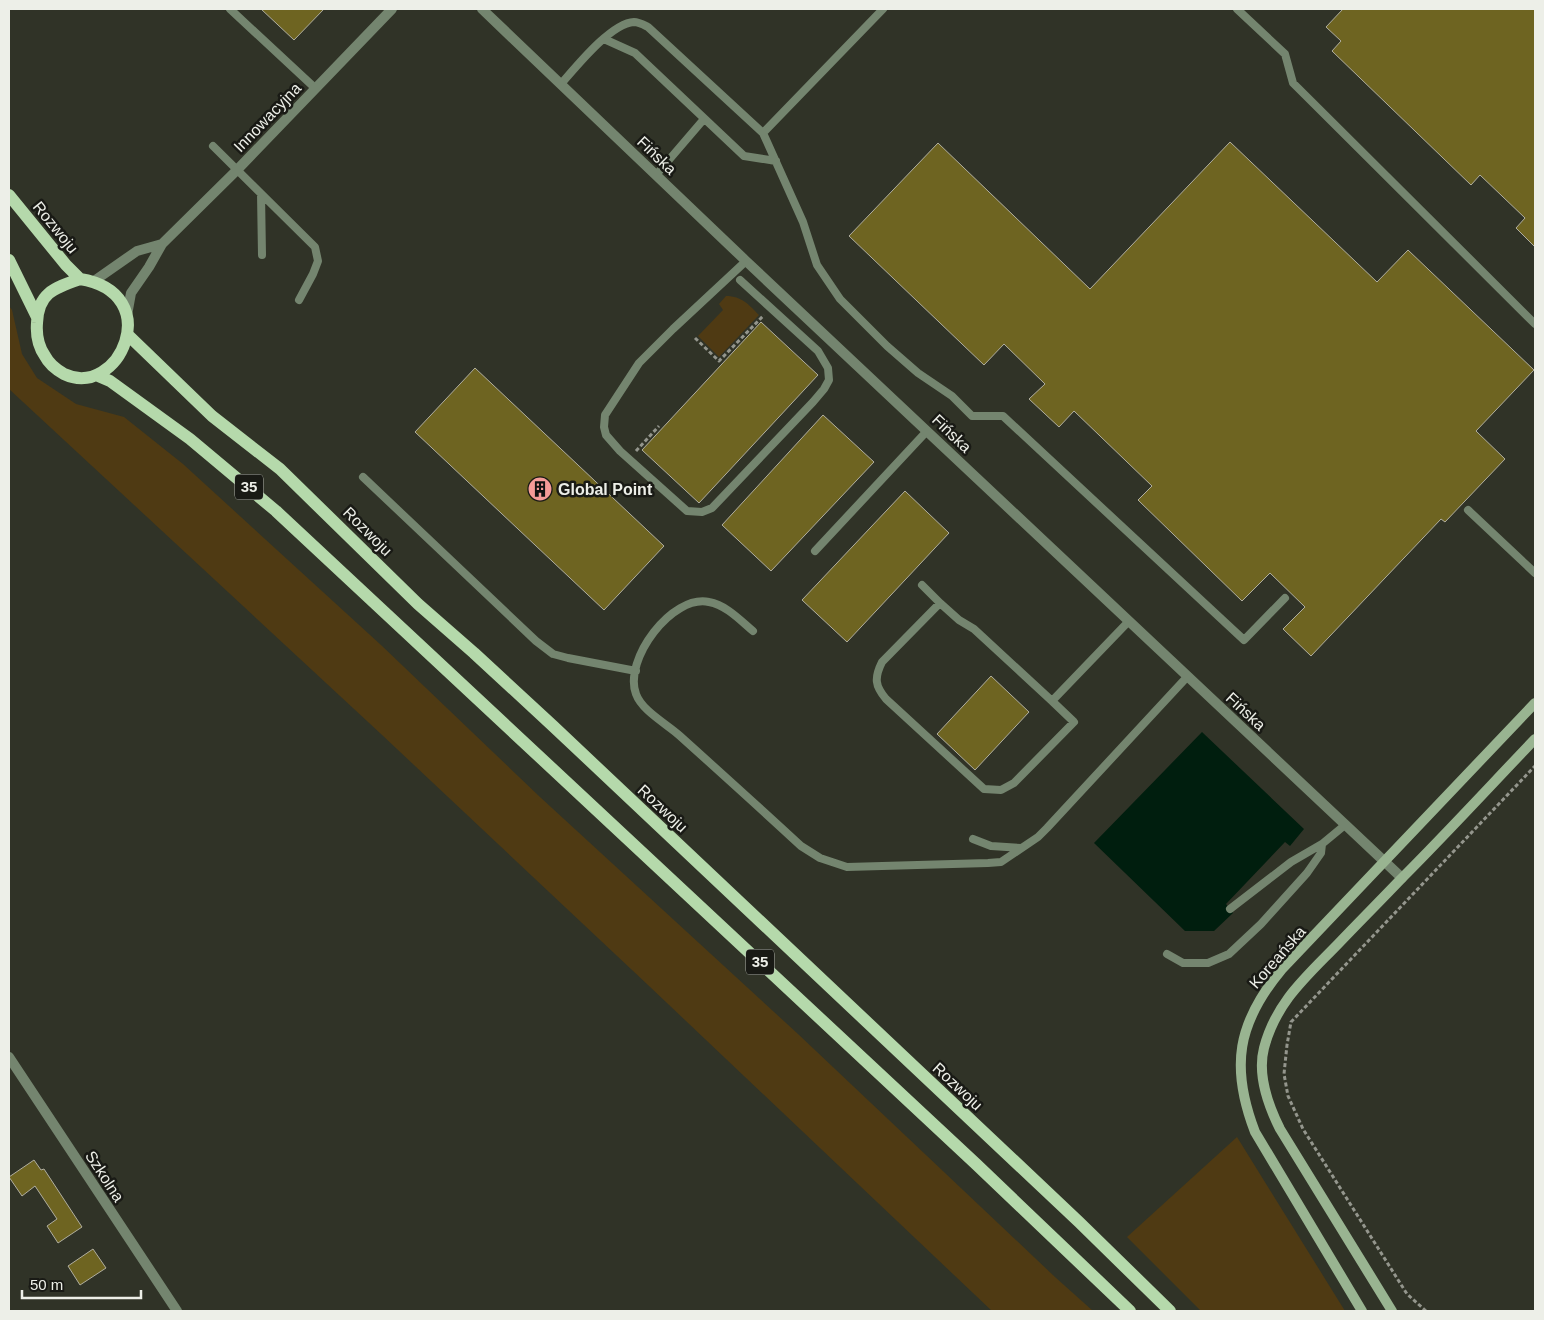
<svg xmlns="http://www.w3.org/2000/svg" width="1544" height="1320" viewBox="0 0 1544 1320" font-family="Helvetica,sans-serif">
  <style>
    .green { fill: #4f3a13 }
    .water { fill: #001e0e }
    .building { fill: #6e6421; stroke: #b0ae9f }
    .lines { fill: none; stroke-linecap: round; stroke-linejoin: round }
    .path { stroke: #94968d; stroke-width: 3; stroke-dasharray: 4 2.5; stroke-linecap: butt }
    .lane { stroke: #74856f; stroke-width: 8 }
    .street { stroke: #74856f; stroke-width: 10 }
    .secondary { stroke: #99b491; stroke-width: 10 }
    .primary { stroke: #b5d9ab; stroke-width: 12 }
    .labels { text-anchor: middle; stroke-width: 5; stroke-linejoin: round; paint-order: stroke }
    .shield { fill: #191a15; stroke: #adafa9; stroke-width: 1 }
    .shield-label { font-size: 15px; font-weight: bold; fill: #edefe8 }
    .street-label { font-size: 16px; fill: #edefe8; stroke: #191a15 }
    .poi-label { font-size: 16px; font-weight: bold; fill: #edefe8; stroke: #191a15; text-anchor: start }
  </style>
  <rect width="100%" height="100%" fill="#303327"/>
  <path class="green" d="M726 296C742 296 749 305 759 315L719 357 698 336 723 310 719 304Z
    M9 306 12 310 22 354 37 378 76 404 124 417 183 464 381 645 540 797 798 1034 1055 1277 1093 1311H992L648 985 381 734 9 389Z
    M1237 1137 1345 1311H1201L1127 1237Z"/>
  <path class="water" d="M1202 732 1304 829 1290 846 1285 842 1226 904 1233 913 1214 931H1185L1094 843Z"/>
  <path class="building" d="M261 9H324L294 40Z
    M1343 9H1535V247L1516 228 1525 218 1480 175 1471 185 1332 51 1341 41 1326 27Z
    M1230 142 1377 282 1408 250 1534 370 1476 431 1505 459 1445 522 1441 519 1311 656 1283 629 1305 607 1270 573 1242 601 1138 500 1152 486 1074 411 1059 427 1029 399 1045 384 1004 344 984 365 849 236 938 143 1090 289Z
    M761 322 818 375 699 503 642 450Z
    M475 368 664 546 604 610 415 432Z
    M823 415 874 462 771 571 722 525Z
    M905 491 949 533 847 642 802 600Z
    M991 676 1029 712 975 770 937 734Z
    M34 1160 41 1170 44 1169 82 1227 58 1243 47 1226 57 1219 35 1186 22 1196 9 1177Z
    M93 1249 106 1268 80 1285 68 1266Z"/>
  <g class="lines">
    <path class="path" d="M695 338 719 361 764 315
      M636 451 659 426
      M1426 1311 1407 1294 1303 1129 1288 1096 1284 1074 1287 1045 1291 1022 1535 766"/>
    <path class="lane" d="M230 9 315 88
      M1237 9 1285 54 1293 83 1535 324
      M604 39 635 53 744 156 776 161
      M561 84C576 67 611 23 634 22 639 22 644 25 648 27L763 133 803 222 817 265 840 299 887 346 918 373 952 396 972 416H1003L1244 640 1285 598
      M763 133 883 9
      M213 146 315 247 318 261 313 274 299 300
      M656 175 704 119
      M261 194 262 255
      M740 280 818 351 828 368 829 380 824 389 813 402 712 508 702 512 687 511 620 451 606 435 604 427 605 415 639 363 673 329 746 261
      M363 477 536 641 553 654 568 658 636 671
      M1468 510 1535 573
      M815 551 927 431
      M922 585 940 603 882 662C874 678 875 686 886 699L984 789 1001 790 1014 783 1074 722 1052 701 1129 621
      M940 603 959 620 974 629 1052 701
      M753 631C740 620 726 605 709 602 672 594 623 660 636 694 642 711 667 724 680 736 720 772 761 809 801 846L820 858 847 867 988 863 1001 862 1038 837 1047 828 1187 677
      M973 839 991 846 1021 848
      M1230 909 1291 862 1322 844
      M1167 954 1183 963H1208L1229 954 1261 924 1307 873 1321 853 1322 844 1345 825"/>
    <path class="street" d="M482 9 746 261 1402 878
      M94 281 137 251 162 244
      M127 315 131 293 149 267 162 244 237 170 392 9
      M9 1057 177 1311"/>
    <path class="secondary" d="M1362 1311 1255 1132C1230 1067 1237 1023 1282 969L1535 703
      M1392 1311 1280 1129C1268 1105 1257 1075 1264 1048 1276 1002 1306 977 1338 944 1359 922 1380 901 1401 879 1447 833 1491 785 1535 739"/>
    <path class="primary" d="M9 195 66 265 80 279
      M9 260 37 317
      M80 279C167 293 119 400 64 374 57 370 49 364 45 356 38 346 36 336 37 323 38 293 54 288 80 279Z
      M128 335 212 416 280 469 418 604 474 653 553 726 1079 1222 1170 1311
      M96 375 110 381 190 439 276 511 976 1164 1130 1311"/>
  </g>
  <defs>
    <symbol id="building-disc" viewBox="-11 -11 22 22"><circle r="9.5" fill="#f59b98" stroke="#191a15"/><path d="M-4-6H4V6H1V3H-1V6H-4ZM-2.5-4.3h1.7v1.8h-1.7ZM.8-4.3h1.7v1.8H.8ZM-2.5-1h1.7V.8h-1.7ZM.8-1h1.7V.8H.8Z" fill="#111"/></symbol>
  </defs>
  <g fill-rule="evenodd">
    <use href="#building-disc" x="526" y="475" width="28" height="28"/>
  </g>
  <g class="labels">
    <g class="shield">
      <rect x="235" y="474.5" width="28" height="25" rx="4"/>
      <rect x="746" y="949.5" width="28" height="25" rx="4"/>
    </g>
    <g class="shield-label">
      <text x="249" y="492">35</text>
      <text x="760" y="967">35</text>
    </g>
    <g class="street-label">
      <text transform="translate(267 117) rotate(-46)" y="6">Innowacyjna</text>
      <text transform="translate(657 155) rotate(44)" y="6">Fińska</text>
      <text transform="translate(56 227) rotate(51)" y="6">Rozwoju</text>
      <text transform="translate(952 433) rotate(44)" y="6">Fińska</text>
      <text transform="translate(368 531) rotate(45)" y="6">Rozwoju</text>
      <text transform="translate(1246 711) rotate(43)" y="6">Fińska</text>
      <text transform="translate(663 808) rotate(43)" y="6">Rozwoju</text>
      <text transform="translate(1277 957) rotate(-49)" y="6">Koreańska</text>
      <text transform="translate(958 1086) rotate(43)" y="6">Rozwoju</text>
      <text transform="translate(105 1176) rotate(57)" y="6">Szkolna</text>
    </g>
    <g class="poi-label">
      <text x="558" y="495">Global Point</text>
    </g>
  </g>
  <rect width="1544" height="1320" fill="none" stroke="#edefe8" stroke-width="20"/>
  <path d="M22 1290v8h119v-8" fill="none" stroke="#edefe8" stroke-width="2.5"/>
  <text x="30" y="1290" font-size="15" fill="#edefe8" stroke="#191a15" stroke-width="4" paint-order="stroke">50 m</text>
</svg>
